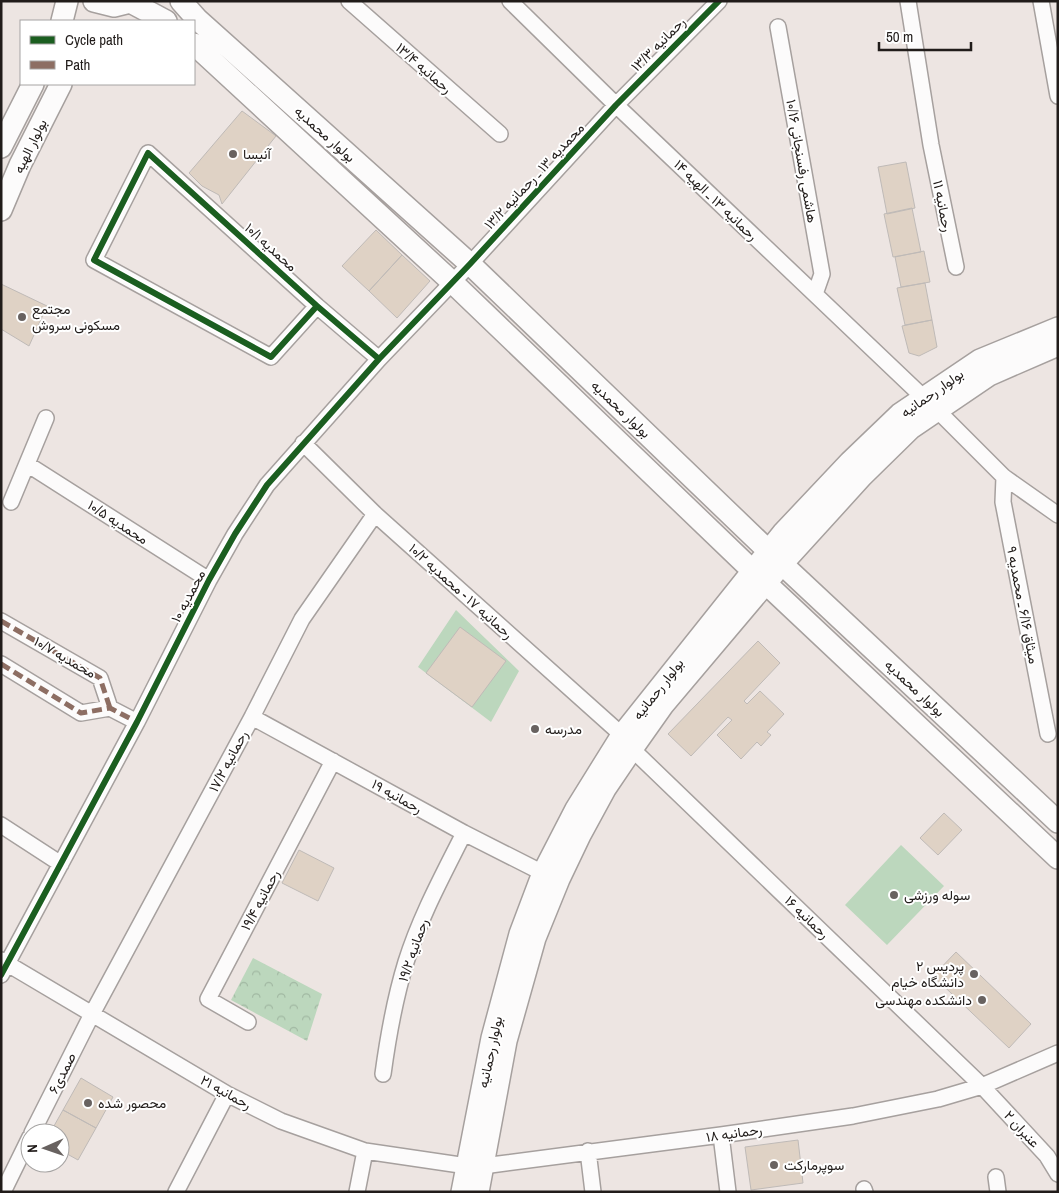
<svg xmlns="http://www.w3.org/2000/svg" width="1059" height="1193" viewBox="0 0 1059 1193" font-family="'Archivo Narrow',Vazirmatn,sans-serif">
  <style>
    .grass { fill: #bcd7bd }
    .park { fill: url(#park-crowns) }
    .building { fill: #dfd2c5; stroke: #bfbab7 }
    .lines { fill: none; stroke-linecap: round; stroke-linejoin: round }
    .street-casing { stroke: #a6a09e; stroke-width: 18 }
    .secondary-casing { stroke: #a6a09e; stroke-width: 24 }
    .street { stroke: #fcfbfb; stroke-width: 15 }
    .secondary { stroke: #fcfbfb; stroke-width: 21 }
    .quiet { stroke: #8d6e63; stroke-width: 5; stroke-dasharray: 10 5; stroke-linecap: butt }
    .cycleway-casing { stroke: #fff; stroke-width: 9 }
    .cycleway { stroke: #1b5e20; stroke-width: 6 }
    .poi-dot { fill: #686260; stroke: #fff; stroke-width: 2 }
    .labels { text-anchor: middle; stroke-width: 4; stroke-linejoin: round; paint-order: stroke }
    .street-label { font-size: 14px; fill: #211c1a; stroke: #fff }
    .poi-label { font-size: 14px; fill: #211c1a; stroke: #fff; text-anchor: start }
  </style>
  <defs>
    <pattern id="park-crowns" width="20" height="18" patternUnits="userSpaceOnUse" patternTransform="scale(1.25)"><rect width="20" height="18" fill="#bcd7bd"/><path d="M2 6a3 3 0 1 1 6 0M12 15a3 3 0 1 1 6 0" fill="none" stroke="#a1b8a2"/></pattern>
  </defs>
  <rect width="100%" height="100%" fill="#ede5e2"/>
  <path class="grass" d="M456 610 519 671 491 722 418 667Z
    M901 845 944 886 887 945 845 905Z"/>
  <path class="park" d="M253 958 322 994 307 1041 231 1000Z"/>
  <path class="building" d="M242 111 276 136 222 204 219 195 202 186 189 173Z
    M906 162 915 208 887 214 878 167Z
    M912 208 921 252 893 257 884 214Z
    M376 230 402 255 369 291 342 266Z
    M924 251 930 282 901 287 895 257Z
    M402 255 430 281 397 318 369 291Z
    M925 283 932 320 905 325 897 288Z
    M1 284 47 306 29 346 1 329Z
    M932 320 937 347 919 356 909 353 902 326Z
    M460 627 506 661 472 707 426 673Z
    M758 641 780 663 744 701 747 704 760 691 784 714 767 732 771 735 761 746 757 742 741 759 717 735 732 720 728 717 691 756 668 734Z
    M944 813 962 830 938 855 920 838Z
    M299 850 334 868 318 901 282 883Z
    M956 952 1031 1024 1009 1048 933 976Z
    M81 1078 113 1097 96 1128 63 1110Z
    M63 1110 96 1128 78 1160 60 1150V1133H50Z
    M798 1140 803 1183 751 1190 745 1147Z"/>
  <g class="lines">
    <defs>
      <path id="street" d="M349 1 500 134
        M510 1 616 105 924 398
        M908 1 931 145 956 267
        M1041 1 1058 96
        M778 27 822 274 815 294
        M317 306 271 357 94 260 148 153 317 306 379 359
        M936 409 1004 477 1058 515
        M303 443 375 514 622 735
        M27 464 209 580
        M1004 477 1003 502 1048 734
        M11 502 46 418
        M1 621 100 678 110 708
        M1 664 81 713 110 708 137 722
        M252 717 464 833 543 873
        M632 749 982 1086 1047 1156 1058 1174
        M1 825 61 864
        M1 960 227 1094 281 1121 365 1151 467 1166
        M1 975 137 722 209 580 235 534 267 485 379 359 470 264 616 105 719 1
        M248 1022 208 999 333 761
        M383 1074C388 1037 395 998 406 962 420 917 443 875 464 833
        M32 1133 92 1014 252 717 302 619 375 514
        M721 1135 728 1192
        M588 1151 593 1192
        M483 1166 721 1135 853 1116 938 1099 982 1086 1058 1053
        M996 1177 998 1192
        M864 1189 865 1192
        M3 1192 30 1137
        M176 1192 227 1094
        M357 1192 365 1151"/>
      <path id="secondary" d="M94 1 114 6 134 1
        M181 1 197 19 470 264 782 564 1058 822
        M132 3 166 21
        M62 21 67 1
        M194 44 452 282 757 575 1058 858
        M1 147 33 84
        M1 210 20 165 61 84
        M462 1192 492 1038 520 934 543 873 576 809 622 735 783 533 850 462 900 414 980 360 1058 328
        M478 1192 506 1041 535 938 559 879 580 835 605 789 632 749 663 705 782 564 862 476 911 428 989 375 1058 345"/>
    </defs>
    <use href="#street" class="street-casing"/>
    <use href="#secondary" class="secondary-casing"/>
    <use href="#street" class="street"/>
    <use href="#secondary" class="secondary"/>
    <path class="quiet" d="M1 621 100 678 110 708
      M1 664 81 713 110 708 137 722"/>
    <defs>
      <path id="cycleway" d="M317 306 271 357 94 260 148 153 317 306 379 359
        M1 975 137 722 209 580 235 534 267 485 379 359 470 264 616 105 719 1"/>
    </defs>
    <use href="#cycleway" class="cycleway-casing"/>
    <use href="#cycleway" class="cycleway"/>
  </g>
  <g class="poi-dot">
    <circle cx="233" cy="154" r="5"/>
    <circle cx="22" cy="317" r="5"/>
    <circle cx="535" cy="729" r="5"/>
    <circle cx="894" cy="895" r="5"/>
    <circle cx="974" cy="974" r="5"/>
    <circle cx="982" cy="1000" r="5"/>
    <circle cx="88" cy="1103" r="5"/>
    <circle cx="774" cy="1165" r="5"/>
  </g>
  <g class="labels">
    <g class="street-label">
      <text transform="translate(658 44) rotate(-45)" y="5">رحمانیه ۱۳/۳</text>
      <text transform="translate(424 68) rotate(41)" y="5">رحمانیه ۱۳/۴</text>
      <text transform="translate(325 134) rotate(42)" y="5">بولوار محمدیه</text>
      <text transform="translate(30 146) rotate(-64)" y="5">بولوار الهیه</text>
      <text transform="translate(802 161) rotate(80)" y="5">هاشمی رفسنجانی ۱۰/۱۶</text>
      <text transform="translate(534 176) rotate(-47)" y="5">محمدیه ۱۳ ـ رحمانیه ۱۳/۲</text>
      <text transform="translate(716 200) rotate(44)" y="5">رحمانیه ۱۳ ـ الهیه ۱۴</text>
      <text transform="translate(943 206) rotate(79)" y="5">رحمانیه ۱۱</text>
      <text transform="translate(271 247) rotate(42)" y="5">محمدیه ۱۰/۱</text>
      <text transform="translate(932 393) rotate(-35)" y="5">بولوار رحمانیه</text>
      <text transform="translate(621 409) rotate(44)" y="5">بولوار محمدیه</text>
      <text transform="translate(118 522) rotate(33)" y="5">محمدیه ۱۰/۵</text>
      <text transform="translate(461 591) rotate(42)" y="5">رحمانیه ۱۷ - محمدیه ۱۰/۲</text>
      <text transform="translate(188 596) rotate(-62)" y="5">محمدیه ۱۰</text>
      <text transform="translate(1023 605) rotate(79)" y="5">میثاق ۶/۱۶ ـ محمدیه ۹</text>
      <text transform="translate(65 657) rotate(30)" y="5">محمدیه ۱۰/۷</text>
      <text transform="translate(915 688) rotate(43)" y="5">بولوار محمدیه</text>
      <text transform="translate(658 689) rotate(-52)" y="5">بولوار رحمانیه</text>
      <text transform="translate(228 761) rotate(-62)" y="5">رحمانیه ۱۷/۲</text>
      <text transform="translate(397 796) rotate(29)" y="5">رحمانیه ۱۹</text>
      <text transform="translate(260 900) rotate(-62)" y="5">رحمانیه ۱۹/۴</text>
      <text transform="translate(807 917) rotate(44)" y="5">رحمانیه ۱۶</text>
      <text transform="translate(413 950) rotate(-71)" y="5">رحمانیه ۱۹/۲</text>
      <text transform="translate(490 1052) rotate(-78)" y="5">بولوار رحمانیه</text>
      <text transform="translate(62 1073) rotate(-63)" y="5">صمدی۶</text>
      <text transform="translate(226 1092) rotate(29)" y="5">رحمانیه ۲۱</text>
      <text transform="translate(1022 1129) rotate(47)" y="5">عنبران ۲</text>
      <text transform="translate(734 1133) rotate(-8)" y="5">رحمانیه ۱۸</text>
    </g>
    <g class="poi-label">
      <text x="243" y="159">آنیسا</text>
      <text x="32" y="314">مجتمع<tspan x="32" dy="16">مسکونی سروش</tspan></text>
      <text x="545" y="734">مدرسه</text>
      <text x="904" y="900">سوله ورزشی</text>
      <text x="964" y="971" text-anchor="end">پردیس ۲<tspan x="964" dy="16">دانشگاه خیام</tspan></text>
      <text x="972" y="1005" text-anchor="end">دانشکده مهندسی</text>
      <text x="98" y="1108">محصور شده</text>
      <text x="784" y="1170">سوپرمارکت</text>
    </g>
  </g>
  <rect width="1059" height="1193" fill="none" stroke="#211c1a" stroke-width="5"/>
  <rect x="20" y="20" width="175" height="65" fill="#ffffff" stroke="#a6a4a3"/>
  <rect x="30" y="36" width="25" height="8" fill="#1b5e20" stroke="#a6a4a3"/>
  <text x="65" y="45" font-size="15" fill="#211c1a">Cycle path</text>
  <rect x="30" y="61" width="25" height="8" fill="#8d6e63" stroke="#a6a4a3"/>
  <text x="65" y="70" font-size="15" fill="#211c1a">Path</text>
  <g transform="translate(45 1148) rotate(268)"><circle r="24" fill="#ffffff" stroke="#a6a4a3"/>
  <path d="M0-4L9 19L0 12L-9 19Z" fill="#686260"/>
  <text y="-8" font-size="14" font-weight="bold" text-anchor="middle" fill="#211c1a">N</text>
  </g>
  <path d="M879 42v8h92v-8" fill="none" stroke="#211c1a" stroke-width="2.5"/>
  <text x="886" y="42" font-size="15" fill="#211c1a" stroke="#ffffff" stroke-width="4" paint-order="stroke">50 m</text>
</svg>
